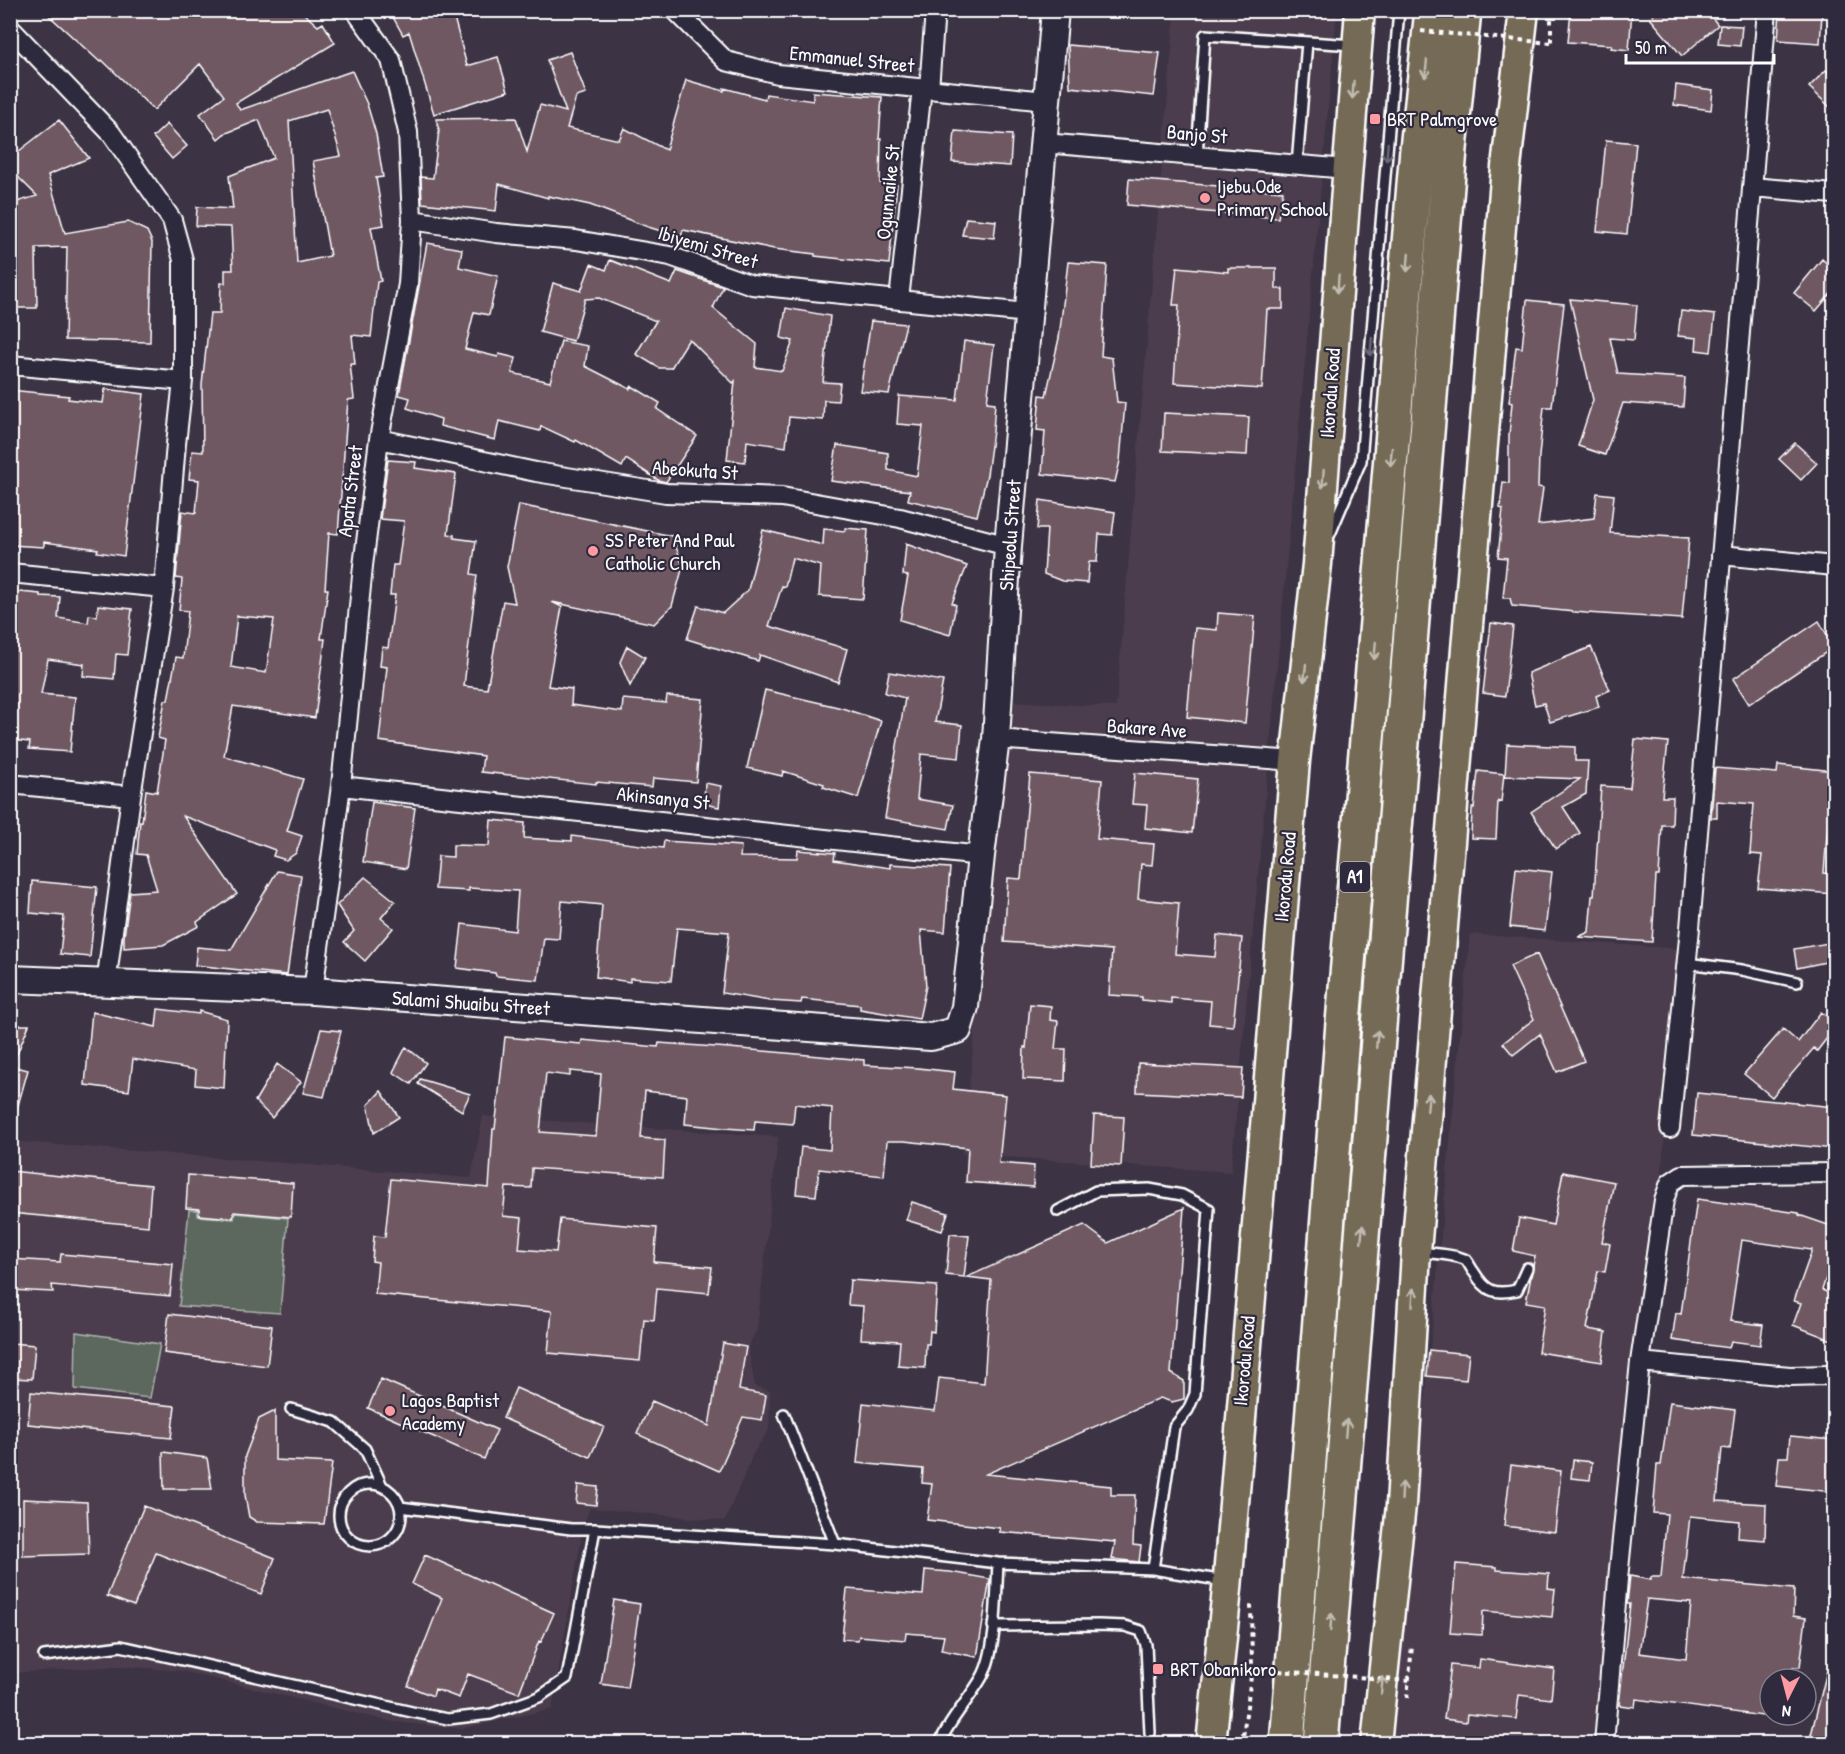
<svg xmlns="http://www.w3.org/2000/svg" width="1845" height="1754" viewBox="0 0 1845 1754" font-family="'Patrick Hand',sans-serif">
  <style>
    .built { fill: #4b3e4d }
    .green { fill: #5b675d; stroke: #adb3ae; stroke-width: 1.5 }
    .building { fill: #6f5862; stroke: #fff; stroke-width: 1.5; fill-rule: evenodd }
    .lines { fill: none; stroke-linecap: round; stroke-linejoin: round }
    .lane-casing { stroke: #fff; stroke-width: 14 }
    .street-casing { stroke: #fff; stroke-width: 22 }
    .secondary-casing { stroke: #fff; stroke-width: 30 }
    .primary-casing { stroke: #fff; stroke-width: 33 }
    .highway-casing { stroke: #fff; stroke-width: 38 }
    .path { stroke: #fff; stroke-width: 4; stroke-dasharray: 4.5 4.5; stroke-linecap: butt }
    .lane { stroke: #2f2a3d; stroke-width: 9 }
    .street { stroke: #2f2a3d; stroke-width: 18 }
    .secondary { stroke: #2f2a3d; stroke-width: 26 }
    .primary { stroke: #756a55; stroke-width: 28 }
    .highway { stroke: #756a55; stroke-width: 33 }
    .path-bridge { stroke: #fff; stroke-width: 4; stroke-dasharray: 4.5 4.5; stroke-linecap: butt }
    .oneway { stroke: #c1bcb2 }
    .oneway2 { stroke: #6d6a77 }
    .poi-dot { fill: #ff9aa2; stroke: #2f2a3d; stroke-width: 2 }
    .labels { text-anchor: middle; stroke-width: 4.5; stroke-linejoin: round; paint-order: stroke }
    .shield { fill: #2f2a3d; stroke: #c1bfc5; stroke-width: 1.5 }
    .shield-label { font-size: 18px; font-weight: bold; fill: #fff }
    .street-label { font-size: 20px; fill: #fff; stroke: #2f2a3d }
    .poi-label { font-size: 20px; fill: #fff; stroke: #2f2a3d; text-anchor: start }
  </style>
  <rect width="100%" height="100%" fill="#3c3344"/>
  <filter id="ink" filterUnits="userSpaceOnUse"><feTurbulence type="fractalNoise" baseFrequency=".0167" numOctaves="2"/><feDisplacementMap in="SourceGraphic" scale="12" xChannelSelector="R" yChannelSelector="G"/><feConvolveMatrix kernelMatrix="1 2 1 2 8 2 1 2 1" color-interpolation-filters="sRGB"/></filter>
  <g filter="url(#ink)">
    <path class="built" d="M1175 11H1337L1231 1172 962 1154 1010 701 1116 707Z
      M1470 934 1682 949 1609 1743 1392 1744Z
      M483 1116 778 1137 757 1330 748 1347 755 1386 770 1391 769 1430 754 1452 725 1521 590 1508 584 1522 552 1709 460 1729 388 1721 182 1671 120 1666 11 1673V1141L471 1178Z"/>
    <path class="green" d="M189 1210H198V1216L234 1219 235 1213 288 1218 280 1313 179 1306Z
      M76 1332 160 1344 150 1398 75 1389Z"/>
    <path class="building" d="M43 10H300L318 26 323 23 335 43 236 103 240 110 352 71 367 104 376 134 383 177 376 178 384 225 371 227 381 281 377 282 371 337 352 335 355 364H350L354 399 348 400 338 534 329 533 325 589H328L321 639H325L315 718 233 706 224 756 303 779 287 831 302 836 296 853 286 860 273 856 275 850 183 816 237 894 197 922 199 926 163 945 124 948V937L130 892 157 890 146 855 137 854 140 821 142 822 146 790 157 792 165 740 158 738 165 700H168L176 657 183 658 188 611 179 610 182 579 176 578 182 511 196 513 199 480 189 479 192 451 203 452 202 385 210 313H220L221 283H225V270H233L231 227 196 226 197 207 233 209 229 176 274 158 259 120 224 134 218 139 200 114 224 96 200 64 154 110 102 60 100 62ZM327 109 341 156 313 161 330 256 297 263 289 121ZM237 616 274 619 266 673 231 667Z
      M389 10H452L467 66 498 57 508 91 434 114 409 32 403 35Z
      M1571 10H1632L1629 50 1611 48 1612 45 1568 42Z
      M1659 10H1706L1718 25 1682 56 1650 18Z
      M1780 11 1822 14 1820 43 1778 40Z
      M1720 25 1742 26 1740 46 1718 44Z
      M1068 45 1160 53 1154 96 1070 87Z
      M570 52 586 94 576 97 567 128 619 140 624 128 666 150 686 80 724 91V88L765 99 766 94 813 101V92L882 97 879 139H881L880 183 897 185 889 264 815 256V254L774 249 683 230 681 237 648 227 590 205 548 196V198L499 184 496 211 422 203 421 177 433 178 439 130 436 119 516 118 527 152 540 105 566 112 547 60Z
      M1826 70 1834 77V111L1809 87Z
      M1676 85 1713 90 1711 110 1674 105Z
      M59 120 89 158 48 175 65 233 128 222 147 231 152 242 150 342 65 340 67 247 36 248 37 308H15L10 204 37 196 10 169V158Z
      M167 124 187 146 172 159 153 137Z
      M955 131 1012 135 1010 166 952 162Z
      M1606 140 1636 143 1627 234 1597 231Z
      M1129 179 1283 191 1278 218 1127 205Z
      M966 218 996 221 994 238 962 235Z
      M427 243 462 249 459 267 498 276 489 315 474 312 465 349 498 357 499 354 516 358 512 373 550 382 561 341 588 346 585 366 630 389 632 386 660 403 657 409 697 436 666 482 658 480 626 459 622 467 576 440 575 442 541 426 540 431 499 421 495 440 440 426 441 419 407 408 410 398 399 395Z
      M1822 259 1834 270V290L1816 311 1794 293Z
      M610 260 671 284 677 271 723 287 713 308 757 344 755 367 782 371 793 341 781 338 786 308 830 316 823 382 840 383 838 401 824 400 823 420 789 417 786 447 747 441 745 462 727 460 735 381 733 383 689 339 671 368H659L636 354 656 321 599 298 585 299 573 341 540 332 553 283 581 291 591 264 606 270Z
      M1068 262 1107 265 1101 356 1112 358 1117 402 1125 403 1120 461 1115 482 1042 474 1045 431 1037 430 1040 395 1046 396 1059 338Z
      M1177 267 1228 272V268H1276V289H1283V309H1267L1262 389 1174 383 1179 305H1173Z
      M1570 299 1637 305 1634 340 1610 338 1618 374 1685 378 1683 407 1623 403 1605 455 1578 446 1593 400Z
      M1527 300 1564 304 1552 407H1544L1539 456 1538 487 1543 488 1538 525 1594 518 1597 493 1614 495 1610 533 1689 538 1682 619 1586 613 1512 606 1510 598H1503L1507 558 1498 557 1503 509 1500 508 1503 482 1509 483V435L1512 403 1509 402 1516 347 1522 348Z
      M1681 311 1715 315 1711 352 1696 350 1697 338 1678 336Z
      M871 321 906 324 889 394 860 391Z
      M964 341 994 345 987 402 995 403 993 431 987 475 977 516 908 500 910 491 831 481 837 445 888 453V470L917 476 923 426 897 424 899 396 957 400Z
      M105 389 144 394 124 556 97 552 98 549 44 542V547L10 545 11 501 17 460H10V390L69 396 68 399 103 403Z
      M1164 413 1249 417 1247 455 1162 451Z
      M1795 443 1817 463 1801 480 1779 459Z
      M388 460 416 462 415 468 456 474 448 534 454 535V538L476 541 471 574 477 575 464 686 487 689 503 601 515 603 507 567 519 505 672 536 683 566 672 606 654 624 552 602 562 607 548 686 572 689 571 705 622 712 623 699 666 703 667 696 703 699 696 782 653 778 652 787 596 782V784L481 772 483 756 379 741 387 667 380 666 382 647 388 648 395 595H390L393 565H398L404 521 380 519Z
      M1040 500 1115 512 1112 535 1099 534 1097 562H1089L1087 583 1062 581 1044 574 1047 529H1037Z
      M845 528 868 530 863 599 819 596 821 566 792 558 785 587 782 586 769 626 847 649 838 682 760 655 758 661 687 639 698 606 723 613 748 590 763 530 823 545 824 529 845 531Z
      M906 544 967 566 952 603 956 605 950 635 900 620 908 576 903 575Z
      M10 591 40 594V596L60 597 58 618 88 623 89 615 97 616 98 605 132 609 127 655 116 654 114 679 83 676 84 664 48 659 41 694 75 697 70 752 29 749 30 742 10 740Z
      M1218 613 1255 616 1245 723 1187 717 1195 628 1217 630Z
      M1819 621 1834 647 1749 704 1733 679Z
      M1491 623 1513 626 1505 696 1483 693Z
      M627 646 645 657 630 686 620 662Z
      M1591 647 1610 690 1596 696 1599 707 1550 722 1544 703 1535 705 1528 673Z
      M889 672 943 681 935 722 962 725 959 758 921 754 917 799 953 805 948 829 885 818 905 698 885 693Z
      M765 690 842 708 881 721 858 798 823 787 824 784 783 771 782 776 747 768Z
      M1635 739 1668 742 1662 797H1673L1672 825H1662L1659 876H1656L1652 942 1578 937 1589 932 1592 896H1594L1601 786 1630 788Z
      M1507 744 1575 747V761H1588L1586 794 1563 807 1580 833 1556 849 1531 812 1580 779 1505 776Z
      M1778 765 1834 771V810H1829L1824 873 1834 874V894L1758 888 1762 855 1750 854 1754 804 1717 801V818H1711L1715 768 1777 773Z
      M1478 771 1504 774 1501 802 1498 801 1496 839 1471 838 1472 808H1474Z
      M1135 773 1198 779 1192 833 1145 828 1147 805 1132 804Z
      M1030 774 1102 780 1097 839 1154 844 1152 865 1141 864 1138 899 1179 903 1175 954 1215 957 1217 935 1242 938 1233 1026 1209 1024 1211 1001 1171 998V1003L1142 1000V997L1109 995 1112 950 1004 942 1008 878 1021 879Z
      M705 783 721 786 719 807 704 804Z
      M372 802 415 808 406 869 363 862Z
      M491 820 525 823 524 838 572 841V836L663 848 664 841 741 846 740 857 797 858 798 850 835 853 834 860 890 868V864L950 868 945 932 921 930 926 986 919 1019 860 1009V1005L802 999 801 1003 770 1001 722 993 729 932 677 928 671 981 630 978V982L596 977 602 905 562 901 559 939 544 938 538 980 496 976 495 973 457 968 462 924 515 931 518 891 469 888V891L435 889 438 856 453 857V845L489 846Z
      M1516 868 1552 872 1545 931 1510 927Z
      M277 871 301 875 287 975 195 965 197 947 231 950Z
      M365 877 395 901 381 918 393 928 365 961 344 942 354 931 337 905Z
      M32 881 97 887 90 957 60 954 64 916 30 913Z
      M1828 943 1831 961 1797 968 1794 949Z
      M1537 954 1584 1061 1557 1072 1540 1034 1513 1055 1503 1043 1534 1019 1510 966Z
      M1030 1004 1051 1006 1050 1020 1058 1021 1055 1049H1066L1065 1081 1023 1079 1024 1047 1026 1048Z
      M158 1009 199 1014V1011L227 1019 224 1088 195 1085 196 1070 133 1059 129 1091 85 1085 92 1012 156 1027Z
      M1821 1012 1834 1022V1029L1817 1051 1814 1048 1772 1097 1744 1074 1783 1029 1798 1042Z
      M10 1025H29L12 1066 28 1070 15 1116H10Z
      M321 1029 341 1031 324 1097 303 1093Z
      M505 1037 581 1044 582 1040 658 1047 659 1043 730 1048 864 1060V1065L918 1068 955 1072 953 1089 1006 1095 999 1163 1034 1166 1033 1187 966 1182 968 1148 904 1141H887L884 1176 819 1169 816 1196 796 1194 801 1147 830 1150 832 1108 795 1104 793 1124 755 1121 754 1130 724 1128 685 1124 687 1096 645 1091 641 1138 665 1140 663 1177 532 1168 531 1188 506 1187 503 1216 522 1218 519 1249 556 1252 560 1219 657 1228 654 1262 712 1267 709 1293 657 1288 654 1320 644 1319 640 1361 548 1353 552 1311 375 1294 378 1262 372 1261 374 1236 385 1237 391 1179 489 1188 493 1129H495ZM570 1071 601 1074 596 1136 540 1132 546 1073 570 1076Z
      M406 1047 426 1063 411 1084 393 1072Z
      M1138 1063 1243 1068 1241 1097 1137 1092Z
      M277 1064 301 1082 272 1118 255 1101Z
      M420 1079 470 1094 462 1111 418 1084Z
      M381 1091 399 1117 374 1133 368 1105Z
      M1697 1093 1834 1107V1149L1693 1135Z
      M1094 1115 1124 1117 1121 1166 1091 1164Z
      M10 1171 151 1185 148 1226 10 1213Z
      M1563 1172 1614 1182 1602 1242 1610 1244 1605 1272 1598 1271 1587 1329 1606 1332 1602 1362 1538 1352 1545 1305 1526 1302 1535 1256 1513 1251 1519 1218 1553 1225Z
      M188 1175 293 1183 291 1217 234 1212 233 1218 199 1215 200 1209 186 1208Z
      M1697 1199 1799 1213V1215L1834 1227V1253L1822 1290 1834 1295V1341L1793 1325 1801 1303 1794 1301 1812 1250 1742 1240 1730 1321 1763 1325 1760 1345 1731 1341 1729 1348 1672 1340 1676 1313 1681 1314Z
      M912 1202 948 1213 942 1231 906 1220Z
      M1184 1208 1171 1373 1184 1381V1399L1172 1402 1160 1398 986 1474 1111 1486V1495H1135L1133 1545 1141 1546 1139 1562 1112 1559 1115 1542 999 1532 1000 1528 927 1520 932 1484 922 1483 923 1469 857 1463 863 1403 935 1411 939 1378 984 1383 991 1280 967 1277 1084 1225 1108 1243Z
      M950 1234 969 1236 964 1277 946 1275Z
      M61 1254 173 1264 170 1296 52 1285 53 1292 10 1290V1259L60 1262Z
      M850 1280 937 1286 934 1332 930 1331 929 1344H926L925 1368 898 1366 900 1341 861 1339 863 1306 848 1305Z
      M169 1314 272 1326 267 1366 164 1353Z
      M10 1343 35 1345 32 1379 10 1378Z
      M723 1343 746 1347 739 1390 766 1395 762 1420 743 1417 719 1471 637 1434 652 1401 709 1426Z
      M1429 1350 1469 1354 1466 1380 1427 1376Z
      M381 1379 497 1430 484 1459 368 1408Z
      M516 1388 604 1427 590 1457 503 1418Z
      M31 1392 175 1406 171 1438 28 1424Z
      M1670 1402 1735 1410 1730 1449 1722 1448 1717 1501 1766 1504 1765 1540 1738 1538 1739 1521 1690 1516 1683 1579 1794 1589 1793 1616 1806 1618 1800 1667H1793L1792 1679H1770V1717L1636 1699 1635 1707 1619 1705 1630 1604H1627L1630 1576 1651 1580V1577H1661L1667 1514 1653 1513 1657 1465H1661ZM1647 1599 1691 1603 1686 1659 1639 1653Z
      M275 1411V1460L332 1463 324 1524 257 1522 249 1517 245 1495V1456L259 1419Z
      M1790 1436 1834 1440V1492L1776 1486 1779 1457H1788Z
      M163 1452 207 1458 212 1489H164Z
      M1573 1460 1592 1462 1590 1480 1571 1478Z
      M1511 1465 1561 1471 1555 1532 1504 1526Z
      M578 1485 598 1487 596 1505 576 1503Z
      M23 1499 87 1502 89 1554 23 1556Z
      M144 1506 275 1558 261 1594 156 1553 134 1606 107 1596Z
      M425 1555 554 1613 541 1642 539 1641 519 1693 468 1674 459 1698 435 1689 433 1696 408 1686 442 1598 412 1584Z
      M1456 1564 1497 1567V1570L1549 1574 1548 1588 1555 1589 1552 1617 1483 1611 1482 1635 1450 1633Z
      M925 1570 950 1572 990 1579 977 1657 941 1650 944 1636 906 1633 905 1640 859 1636 858 1640 842 1639 847 1589 923 1595Z
      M614 1600 640 1604 627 1688 601 1684Z
      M1480 1659 1554 1669 1551 1699 1519 1695 1516 1719 1467 1714 1466 1722 1444 1719 1451 1665 1479 1668Z
      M1829 1663 1834 1664V1743L1810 1739Z"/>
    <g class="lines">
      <defs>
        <path id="lane" d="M1197 156 1205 35 1354 45
          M1297 165 1307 42
          M1330 534 1361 461 1399 10
          M1686 963 1742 970 1797 982
          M1058 1211 1096 1191 1149 1189 1182 1195 1209 1209 1195 1394 1188 1410 1174 1427 1153 1569
          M1418 1252C1430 1253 1456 1254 1466 1260 1469 1263 1471 1269 1474 1272 1486 1292 1495 1295 1517 1290L1527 1268
          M291 1409 334 1422 365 1449 382 1486
          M784 1414 835 1544
          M339 1515a31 31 0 1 1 62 0a31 31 0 1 1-62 0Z
          M400 1507 571 1529H595L835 1544 998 1563 1153 1569 1224 1581
          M993 1626 1099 1625 1125 1626 1141 1631 1146 1645 1150 1733
          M44 1656 121 1646 412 1712 448 1719 491 1714 539 1697 567 1678 595 1529
          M939 1744C950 1719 969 1700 982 1677 997 1650 996 1595 998 1563"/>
        <path id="street" d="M675 10 726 61 778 74 1047 101
          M10 28 111 133 172 220 183 260V381L176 444 164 588 131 796 106 984
          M929 89 935 10
          M1044 143 1347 169
          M1752 187 1834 194
          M412 220 496 233 576 240 670 256 752 285 1028 313
          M899 300 922 88
          M10 365 183 381
          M379 439 536 472 666 493 782 497 900 518 1008 546
          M1721 555 1834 566
          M10 573 164 588
          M996 739 1295 761
          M10 784 131 796
          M341 786 981 856
          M313 991 341 786 363 566 379 439 408 284 412 220 408 132 391 60 355 10
          M1670 1128 1690 928 1767 10
          M1640 1362 1790 1376 1828 1375 1834 1377
          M1604 1744 1618 1579 1640 1362 1664 1200 1670 1183 1682 1175 1834 1173"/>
        <path id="secondary" d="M10 979 313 991 931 1037 958 1030 965 1007 981 856 996 739 1008 546 1055 10"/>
        <path id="primary" d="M1211 1744 1227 1589 1295 761 1317 564 1360 10
          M1376 1744 1401 1505 1416 1252 1506 167 1524 10"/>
        <path id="highway" d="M1287 1744 1343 1023 1417 149 1432 10
          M1321 1744 1450 149 1464 10"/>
      </defs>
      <use href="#lane" class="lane-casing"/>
      <use href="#street" class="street-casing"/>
      <use href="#secondary" class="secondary-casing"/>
      <use href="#primary" class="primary-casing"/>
      <use href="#highway" class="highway-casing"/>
      <path class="path" d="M1551 10V43
        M1407 1698 1412 1646
        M1242 1744 1252 1669 1251 1604"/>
      <use href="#lane" class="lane"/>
      <use href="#street" class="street"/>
      <use href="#secondary" class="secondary"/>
      <use href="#primary" class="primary"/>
      <use href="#highway" class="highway"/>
      <path class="path-bridge" d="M1421 31 1551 43
        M1252 1669 1410 1681"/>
    </g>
    <defs><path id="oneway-shaft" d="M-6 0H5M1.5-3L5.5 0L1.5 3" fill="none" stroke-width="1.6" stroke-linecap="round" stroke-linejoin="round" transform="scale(1.5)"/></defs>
    <g class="oneway">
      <use href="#oneway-shaft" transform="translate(1426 69) rotate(96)"/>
      <use href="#oneway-shaft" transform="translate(1353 90) rotate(94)"/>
      <use href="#oneway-shaft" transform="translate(1408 263) rotate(95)"/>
      <use href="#oneway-shaft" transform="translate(1338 284) rotate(94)"/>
      <use href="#oneway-shaft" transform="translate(1391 457) rotate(95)"/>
      <use href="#oneway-shaft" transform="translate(1323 479) rotate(94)"/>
      <use href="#oneway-shaft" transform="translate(1375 651) rotate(95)"/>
      <use href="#oneway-shaft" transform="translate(1305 673) rotate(96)"/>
      <use href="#oneway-shaft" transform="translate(1377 1039) rotate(-85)"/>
      <use href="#oneway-shaft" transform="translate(1428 1102) rotate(-85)"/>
      <use href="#oneway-shaft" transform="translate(1362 1234) rotate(-85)"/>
      <use href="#oneway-shaft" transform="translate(1413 1297) rotate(-87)"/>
      <use href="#oneway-shaft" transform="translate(1346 1428) rotate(-85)"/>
      <use href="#oneway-shaft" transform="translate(1402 1491) rotate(-87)"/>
      <use href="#oneway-shaft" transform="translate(1331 1622) rotate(-85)"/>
      <use href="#oneway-shaft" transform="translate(1382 1685) rotate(-84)"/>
    </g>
    <g class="oneway2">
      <use href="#oneway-shaft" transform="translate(1387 152) rotate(95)"/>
      <use href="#oneway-shaft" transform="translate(1371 347) rotate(95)"/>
    </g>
  </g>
  <g class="poi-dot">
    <rect x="1369" y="113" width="12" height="12" rx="3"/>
    <circle cx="1205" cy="198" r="6"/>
    <circle cx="593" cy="551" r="6"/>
    <circle cx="390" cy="1411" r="6"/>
    <rect x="1152" y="1663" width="12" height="12" rx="3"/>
  </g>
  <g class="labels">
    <rect class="shield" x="1340" y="862" width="30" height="30" rx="4.5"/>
    <g class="shield-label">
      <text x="1355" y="883">A1</text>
    </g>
    <g class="street-label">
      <text transform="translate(852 59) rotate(6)" y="7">Emmanuel Street</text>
      <text transform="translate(1197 134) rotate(5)" y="7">Banjo St</text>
      <text transform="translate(888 192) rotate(-84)" y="7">Ogunnaike St</text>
      <text transform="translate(708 247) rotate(17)" y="7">Ibiyemi Street</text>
      <text transform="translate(1330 393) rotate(-86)" y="7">Ikorodu Road</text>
      <text transform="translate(695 470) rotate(4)" y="7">Abeokuta St</text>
      <text transform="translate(350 491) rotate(-83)" y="7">Apata Street</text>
      <text transform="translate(1010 535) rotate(-86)" y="7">Shipeolu Street</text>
      <text transform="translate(1147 728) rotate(4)" y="7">Bakare Ave</text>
      <text transform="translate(663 798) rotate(6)" y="7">Akinsanya St</text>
      <text transform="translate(1285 877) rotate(-85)" y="7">Ikorodu Road</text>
      <text transform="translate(471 1003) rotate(4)" y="7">Salami Shuaibu Street</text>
      <text transform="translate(1244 1361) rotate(-85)" y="7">Ikorodu Road</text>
    </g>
    <g class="poi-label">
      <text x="1387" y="126">BRT Palmgrove</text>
      <text x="1217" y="193">Ijebu Ode<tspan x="1217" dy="23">Primary School</tspan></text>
      <text x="605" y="547">SS Peter And Paul<tspan x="605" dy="23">Catholic Church</tspan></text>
      <text x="402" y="1407">Lagos Baptist<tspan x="402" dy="23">Academy</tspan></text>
      <text x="1170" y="1676">BRT Obanikoro</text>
    </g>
  </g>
  <rect width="1845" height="1754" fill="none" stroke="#2f2a3d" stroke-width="36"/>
  <rect x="18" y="18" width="1809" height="1718" fill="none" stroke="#fff" stroke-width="2" filter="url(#ink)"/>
  <g transform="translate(1788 1697) rotate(186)"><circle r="28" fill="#2f2a3d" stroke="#827f8b" stroke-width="1.5"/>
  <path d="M0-4.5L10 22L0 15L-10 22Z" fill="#ff9aa2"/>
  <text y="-9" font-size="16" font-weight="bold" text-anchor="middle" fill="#ffffff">N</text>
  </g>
  <path d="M1626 54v9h148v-9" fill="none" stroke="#ffffff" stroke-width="3"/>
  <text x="1635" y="54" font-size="18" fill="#ffffff" stroke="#2f2a3d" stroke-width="4.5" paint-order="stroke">50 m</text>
</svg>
